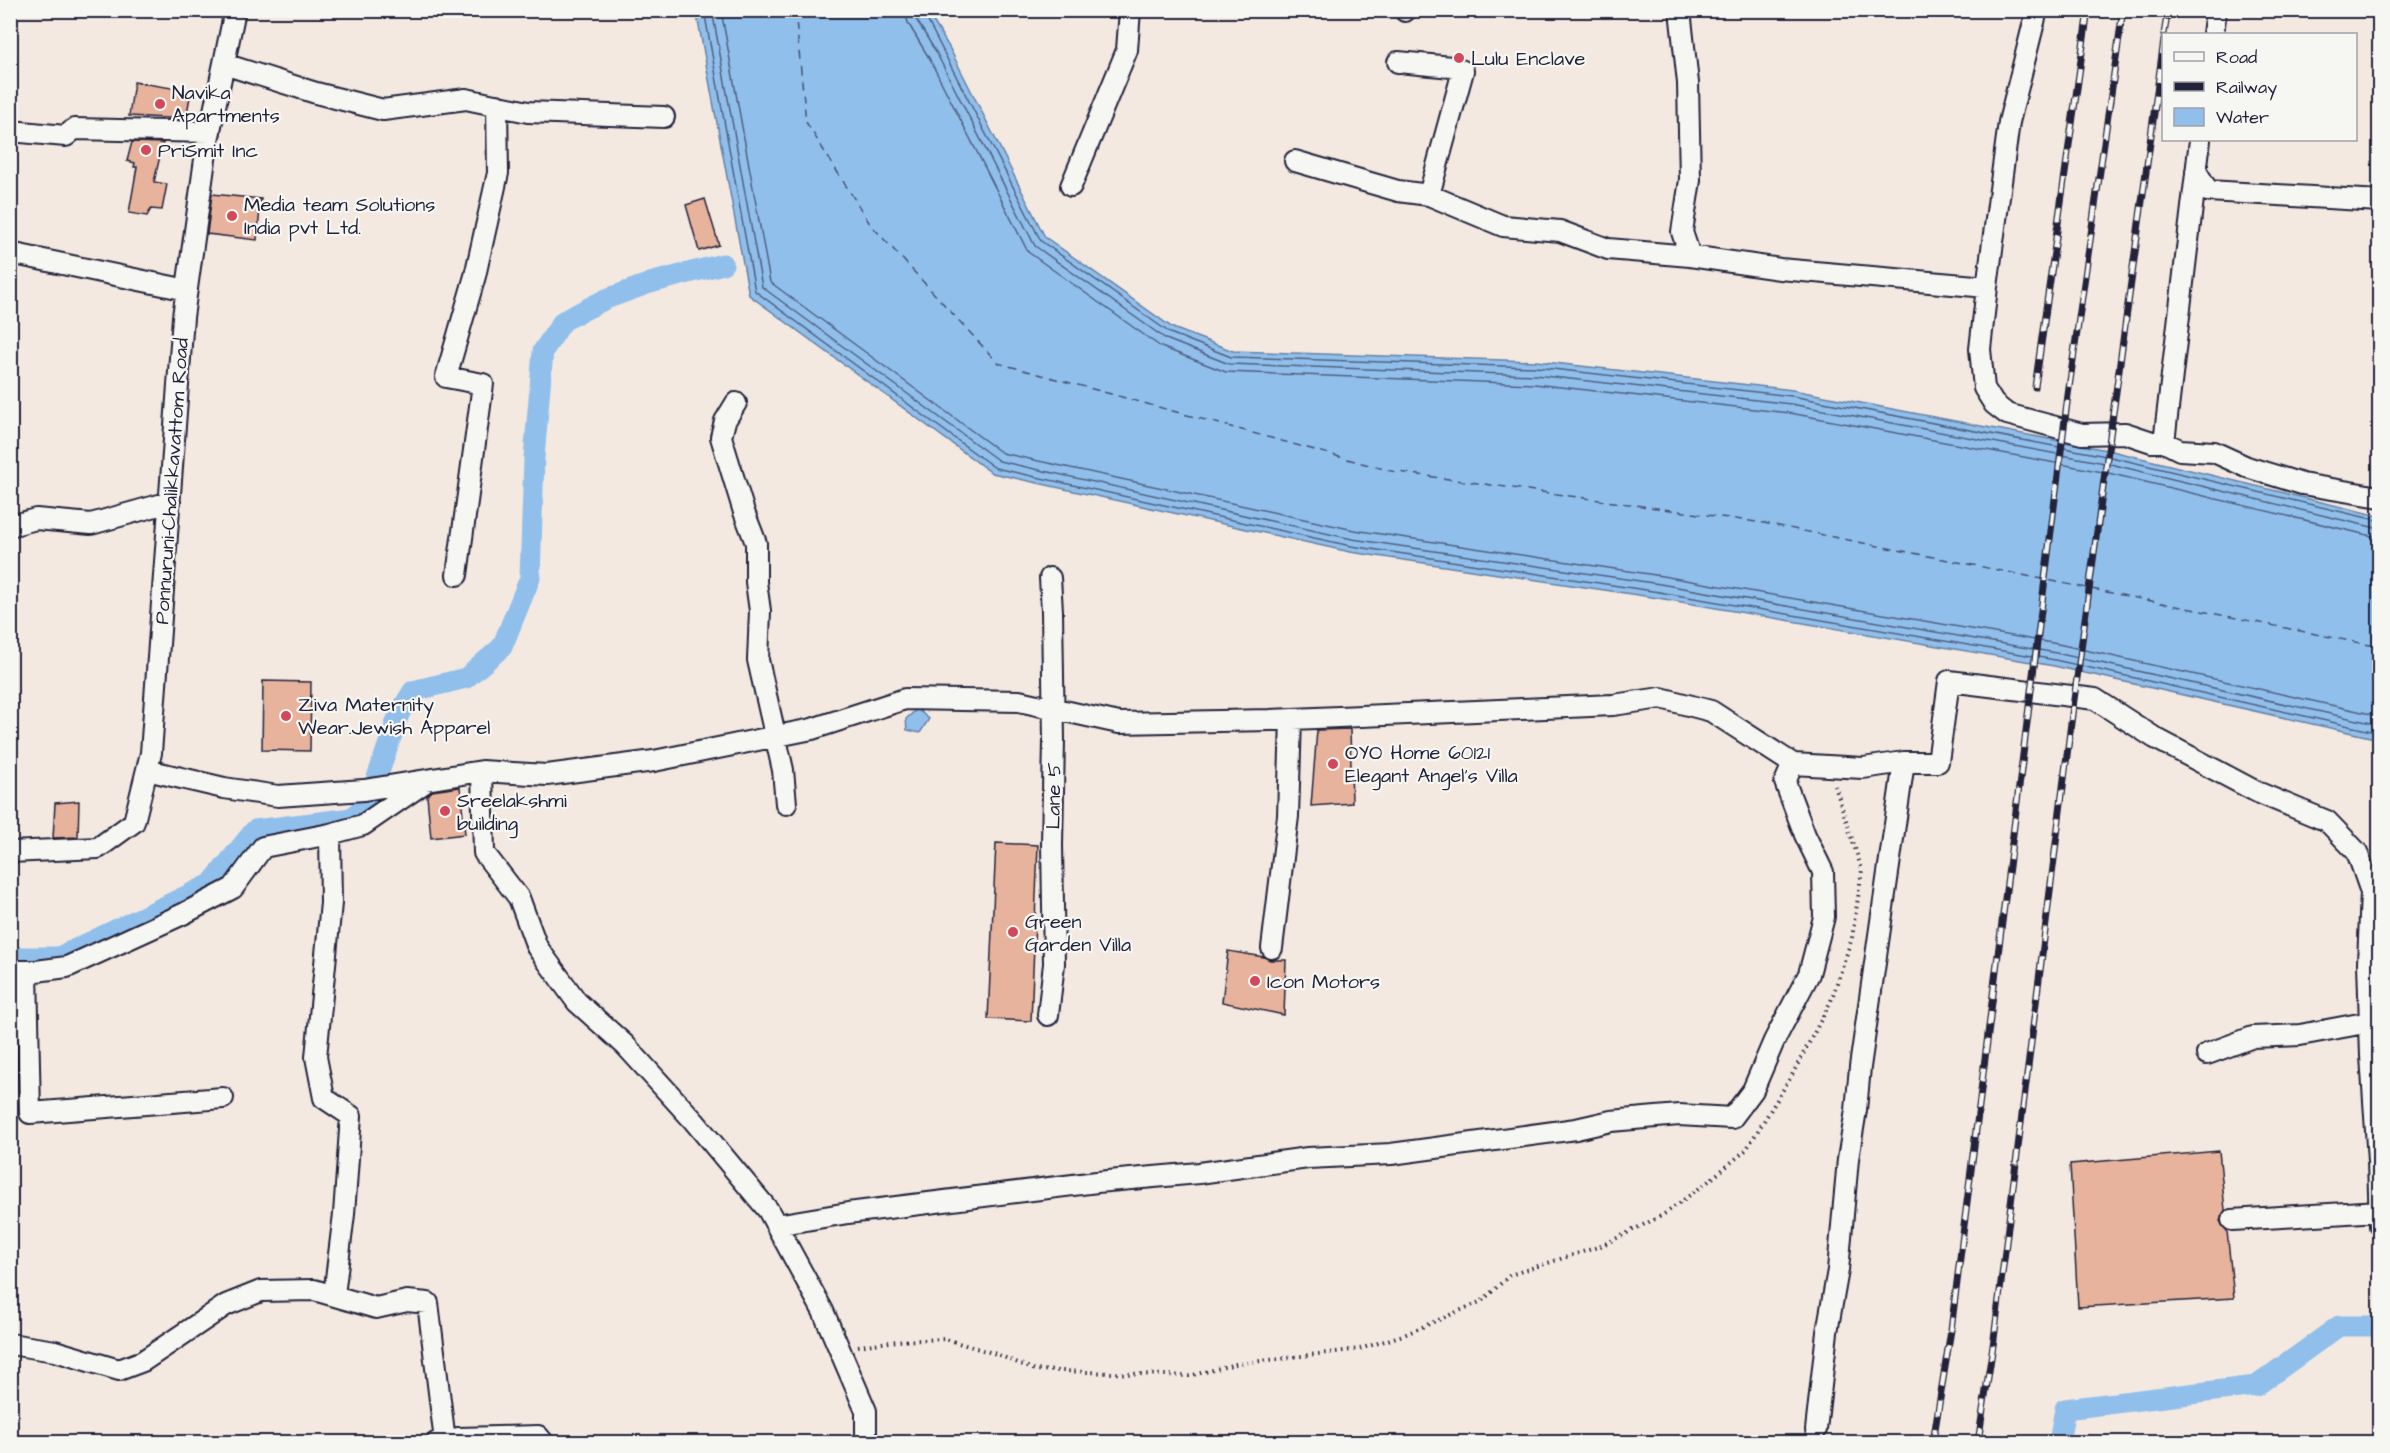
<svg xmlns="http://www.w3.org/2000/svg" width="2390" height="1453" viewBox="0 0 2390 1453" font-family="'Architects Daughter',sans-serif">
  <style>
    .water { fill: #91bfeb; stroke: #6580a5; stroke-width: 1.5 }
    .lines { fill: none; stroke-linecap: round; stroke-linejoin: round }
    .shore { stroke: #4e6181; stroke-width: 1.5 }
    .canal { stroke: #91bfeb; stroke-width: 21 }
    .ferry { stroke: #435170; stroke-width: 1.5; stroke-dasharray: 8 6; stroke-linecap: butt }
    .building { fill: #e8b39c; stroke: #22223b; stroke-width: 1.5 }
    .minor-casing { stroke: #22223b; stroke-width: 24 }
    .path { stroke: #22223b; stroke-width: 4; stroke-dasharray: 1.5 4.5; stroke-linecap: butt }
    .minor { stroke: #f6f6f2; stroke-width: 20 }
    .rail-casing { stroke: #22223b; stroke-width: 7 }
    .rail { stroke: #f6f6f2; stroke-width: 4.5; stroke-dasharray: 14; stroke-linecap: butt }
    .poi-dot { fill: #d1495b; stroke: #f6f6f2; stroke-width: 2 }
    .labels { text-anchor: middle; stroke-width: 4.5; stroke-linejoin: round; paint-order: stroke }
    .poi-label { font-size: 20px; fill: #22223b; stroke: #f6f6f2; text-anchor: start }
    .street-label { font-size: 20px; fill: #22223b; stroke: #f6f6f2 }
  </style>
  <rect width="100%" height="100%" fill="#f3e9e1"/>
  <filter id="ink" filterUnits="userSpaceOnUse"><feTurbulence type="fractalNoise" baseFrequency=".0167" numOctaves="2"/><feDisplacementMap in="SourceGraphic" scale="12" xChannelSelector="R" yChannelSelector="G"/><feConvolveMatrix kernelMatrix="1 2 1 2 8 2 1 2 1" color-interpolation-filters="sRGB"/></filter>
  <g filter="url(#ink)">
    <path class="water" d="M698 11H927L949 47 1045 237 1173 328 1233 351 1536 361 1793 390 2112 451 2379 516V739L2054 666 1658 598 1350 552 992 473 749 295 698 21Z
      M917 709 929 719 920 733 907 730 906 719Z"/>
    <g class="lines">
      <path class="shore" d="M704 10 755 291 995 468 1351 546 1659 592 2055 660 2380 733
        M712 10 762 287 999 461 1352 539 1660 584 2056 653 2380 725
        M721 10 770 282 1002 453 1354 530 1662 576 2058 644 2380 716
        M905 10 908 23 929 58 1028 252 1161 347 1226 372 1534 384 1790 413 2108 473 2380 538
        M914 10 916 19 937 54 1035 246 1166 339 1229 364 1535 375 1791 404 2110 464 2380 529
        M922 10 1041 241 1170 333 1231 357 1535 367 1792 396 2111 457 2380 521"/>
      <path class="canal" d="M10 957H59L211 884 255 830 352 818 369 801 399 714 413 691 466 678 502 647 530 578 534 458 543 351 563 321 606 299 650 283 723 264
        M2059 1442 2065 1409 2256 1386 2339 1326H2380"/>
      <path class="ferry" d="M795 10 806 122 870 224 998 363 1391 471 1764 523 2380 647"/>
    </g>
    <path class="building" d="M134 82 191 91 186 119 129 116Z
      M132 142 163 143 154 182 167 184 162 210 151 209 147 216 129 213 137 167H134L135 163 127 161Z
      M212 194 261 199 257 240 207 234Z
      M705 199 719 245 699 251 686 205Z
      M263 681 311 682 310 751 262 750Z
      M1350 729 1352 803 1311 806 1317 730Z
      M460 787 465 834 431 838 427 796 432 791Z
      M79 801 78 837 53 838 55 803Z
      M996 843 1038 845 1031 1021 988 1019Z
      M1228 951 1264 957 1270 960H1286L1284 1015 1222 1002Z
      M2219 1151 2225 1210 2220 1221 2227 1231 2234 1298 2078 1307 2070 1164Z"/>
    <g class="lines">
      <defs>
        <path id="minor" d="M1405 11V10
          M2213 34 2216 10
          M1398 62 1452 67 1463 71 1429 195
          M224 64 316 93 383 110 466 99 528 112 664 117
          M10 131 66 136 74 129 210 132
          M1295 161 1398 191 1429 195 1503 226 1560 231 1608 249 1690 256 1682 232 1690 180 1688 83 1680 10
          M2196 171 2208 191 2380 201
          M1071 186 1127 50 1130 10
          M10 253 187 290
          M1690 256 1780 269 1987 287 2009 122 2037 10
          M1987 287 1980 349 1984 388 1994 404 2007 414 2082 434 2125 433 2152 442H2164L2180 450 2214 452 2247 467 2302 484 2380 497
          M736 403 725 421 721 437 744 512 756 543V582L760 611 758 660 783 770 786 804
          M2164 442 2200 140
          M10 526 36 519 91 524 170 502
          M457 575 483 384 446 377 475 276 498 173 497 105
          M147 770 224 788 278 796 364 790 482 771 484 853 519 898 537 947 577 1002 625 1045 694 1121 768 1210 823 1311 866 1411V1442
          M482 771 547 775 654 761 812 729 905 699 1019 701 1119 723 1270 720 1613 705 1661 698 1711 711 1793 764 1863 768 1904 762H1938L1949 681 2095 699 2155 738 2257 792 2327 821 2357 852 2371 892 2368 963 2371 1056 2378 1161 2380 1226
          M330 834 331 903 316 1057 324 1098 351 1116 344 1214 334 1295
          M10 852 98 848 134 822 151 753 183 317 207 145 235 10
          M1272 948 1288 816 1291 719
          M10 971H36L67 967 183 914 233 888 263 847 330 834 363 825 424 783
          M27 971 30 1113 223 1098
          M1048 1015 1054 964 1052 845 1054 740 1052 611 1050 578
          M2207 1054 2253 1037 2300 1035 2370 1022
          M2232 1220 2379 1211
          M776 1225 848 1213 1097 1182 1199 1173 1308 1158 1391 1154 1576 1129 1611 1121 1679 1115 1732 1118 1753 1090 1774 1041 1809 974 1824 917 1823 872 1805 835 1785 782 1793 764
          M10 1344 55 1351 119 1370 143 1361 226 1305 261 1291 314 1290 376 1308 407 1301 428 1303 445 1441
          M1816 1430 1827 1332 1838 1270 1848 1159 1856 1110 1860 1067 1904 762
          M437 1442 458 1438 538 1436 543 1442"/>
      </defs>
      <use href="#minor" class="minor-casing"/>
      <path class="path" d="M858 1346 898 1341 945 1339 996 1354 1035 1370 1189 1376 1236 1364 1360 1349 1406 1334 1482 1301 1510 1275 1601 1246 1663 1215 1709 1181 1746 1150 1791 1077 1831 1001 1852 938 1862 870 1835 786"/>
      <use href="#minor" class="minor"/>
      <defs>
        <path id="rail" d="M2164 34 2168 10
          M2035 387 2088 10
          M1933 1442 1951 1330 2068 395 2123 10
          M1978 1442 1994 1339 2073 707 2164 40"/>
      </defs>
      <use href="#rail" class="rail-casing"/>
      <use href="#rail" class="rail"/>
    </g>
  </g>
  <g class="poi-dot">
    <circle cx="1459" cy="58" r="6"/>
    <circle cx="160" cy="104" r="6"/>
    <circle cx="146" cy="150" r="6"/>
    <circle cx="232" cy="216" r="6"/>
    <circle cx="286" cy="716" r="6"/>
    <circle cx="1333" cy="764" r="6"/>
    <circle cx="445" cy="811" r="6"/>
    <circle cx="1013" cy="932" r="6"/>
    <circle cx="1255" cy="981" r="6"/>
  </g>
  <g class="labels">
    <g class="poi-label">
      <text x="1471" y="65">Lulu Enclave</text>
      <text x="172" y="99">Navika<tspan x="172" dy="23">Apartments</tspan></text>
      <text x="158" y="157">PriSmit Inc</text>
      <text x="244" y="211">Media team Solutions<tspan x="244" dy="23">India pvt Ltd.</tspan></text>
      <text x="298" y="711">Ziva Maternity<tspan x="298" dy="23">Wear.Jewish Apparel</tspan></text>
      <text x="1345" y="759">OYO Home 60121<tspan x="1345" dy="23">Elegant Angel's Villa</tspan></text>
      <text x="457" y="807">Sreelakshmi<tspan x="457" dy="23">building</tspan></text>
      <text x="1025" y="928">Green<tspan x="1025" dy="23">Garden Villa</tspan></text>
      <text x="1267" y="988">Icon Motors</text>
    </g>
    <g class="street-label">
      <text transform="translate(171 481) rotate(-86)" y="7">Ponnuruni-Chalikkavattom Road</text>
      <text transform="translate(1053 796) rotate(-89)" y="7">Lane 5</text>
    </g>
  </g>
  <rect width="2390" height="1453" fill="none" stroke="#f6f6f2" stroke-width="36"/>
  <rect x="18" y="18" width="2354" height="1417" fill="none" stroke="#22223b" stroke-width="2" filter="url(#ink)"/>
  <rect x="2162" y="33" width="195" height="108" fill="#f6f6f2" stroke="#a1a1a9" stroke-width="1.5"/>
  <rect x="2174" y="52" width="30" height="9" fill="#f6f6f2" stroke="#a1a1a9" stroke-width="1.5"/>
  <text x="2216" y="63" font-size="18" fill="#22223b">Road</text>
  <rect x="2174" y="82" width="30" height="9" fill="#22223b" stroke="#a1a1a9" stroke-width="1.5"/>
  <text x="2216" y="93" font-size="18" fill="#22223b">Railway</text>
  <rect x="2174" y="108" width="30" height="18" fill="#91bfeb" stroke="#a1a1a9" stroke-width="1.5"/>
  <text x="2216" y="123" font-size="18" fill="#22223b">Water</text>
</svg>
